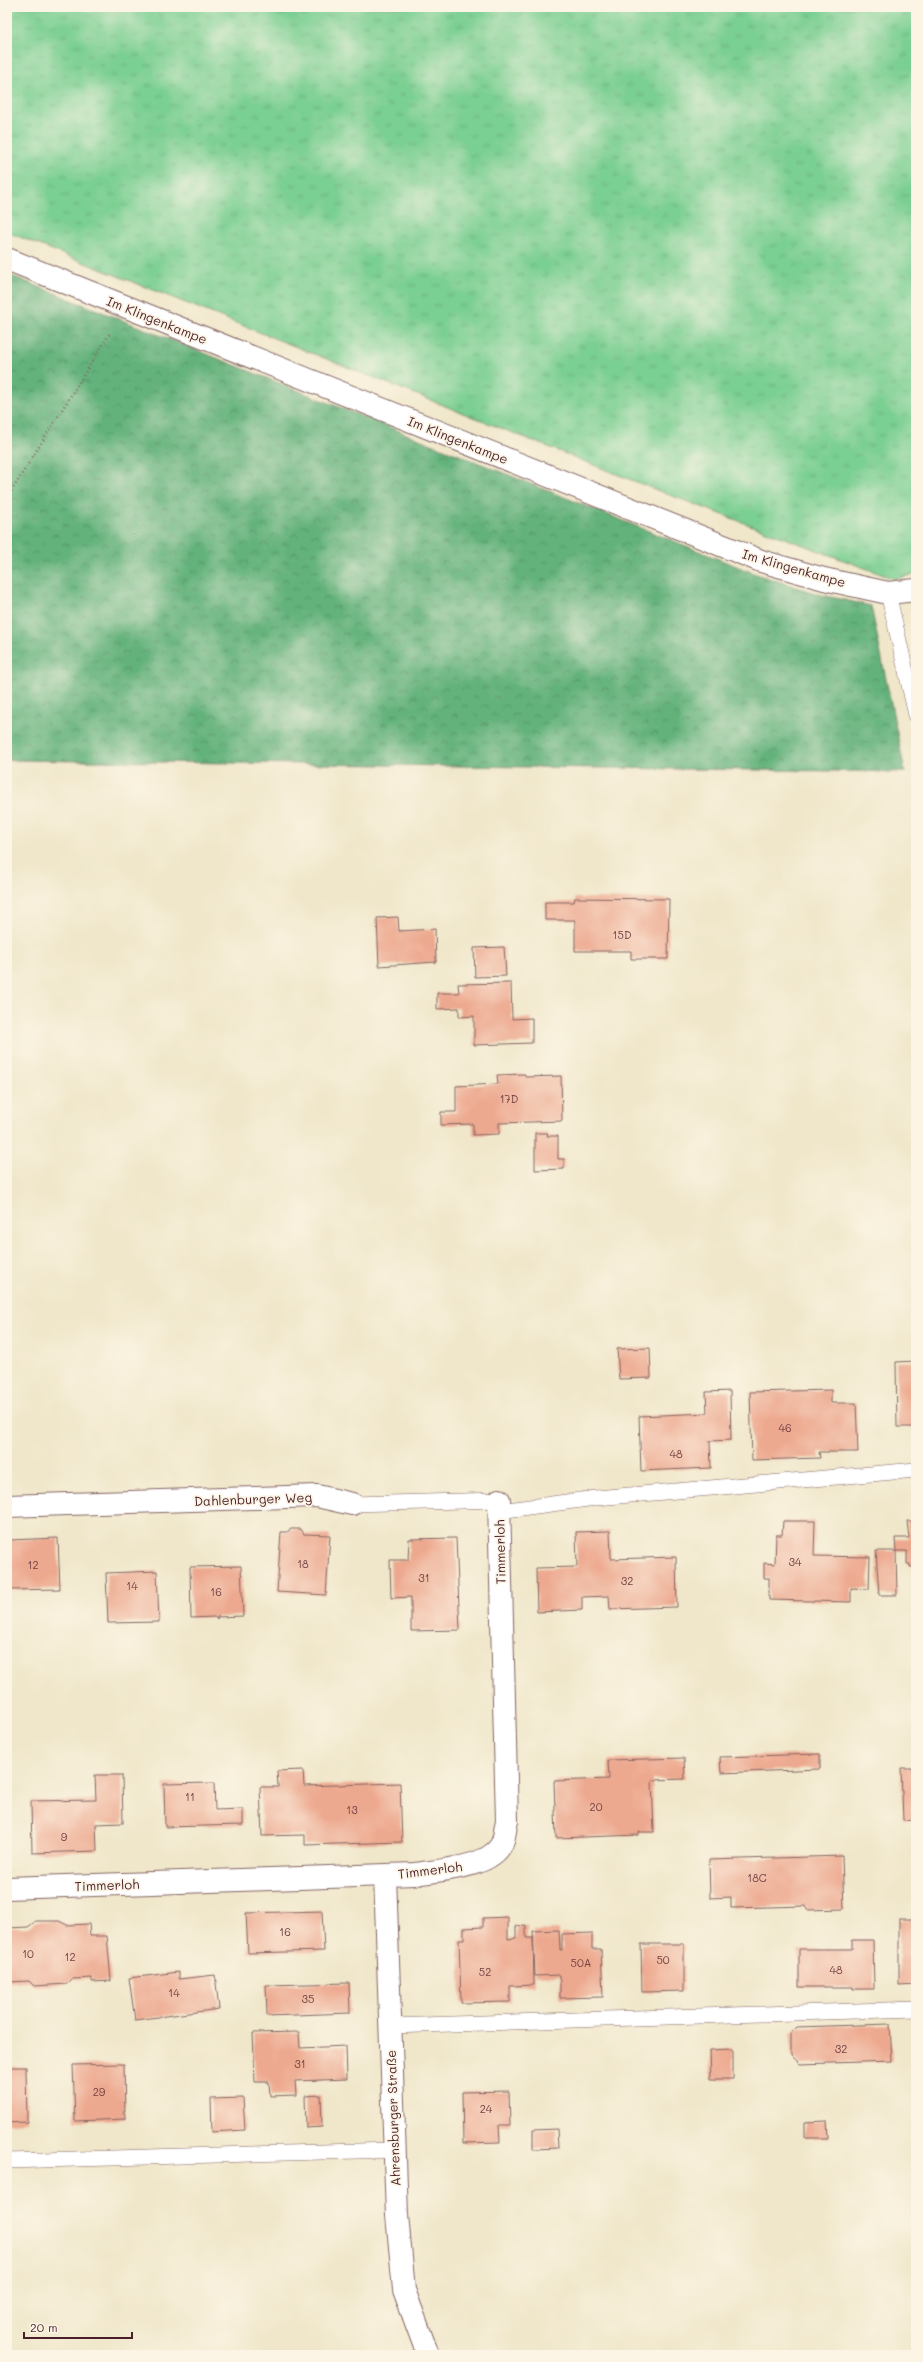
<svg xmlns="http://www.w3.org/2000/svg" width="923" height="2362" viewBox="0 0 923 2362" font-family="Mali,sans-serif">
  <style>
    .grass { fill: url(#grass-tufts); stroke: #62775e }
    .forest { fill: url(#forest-crowns); stroke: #566854 }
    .building { fill: #eda98f }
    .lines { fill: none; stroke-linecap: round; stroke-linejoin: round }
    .lane-casing { stroke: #846563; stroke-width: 16 }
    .street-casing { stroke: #846563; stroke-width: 24 }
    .path { stroke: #846563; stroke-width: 2.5; stroke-dasharray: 1 3; stroke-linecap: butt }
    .lane { stroke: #fff; stroke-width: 15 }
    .street { stroke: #fff; stroke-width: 22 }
    .labels { text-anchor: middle; stroke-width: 3.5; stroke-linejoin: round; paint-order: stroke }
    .number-label { font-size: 11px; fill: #734244 }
    .street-label { font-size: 13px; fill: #4a1f2b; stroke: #fcf5e5 }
  </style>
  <defs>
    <pattern id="grass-tufts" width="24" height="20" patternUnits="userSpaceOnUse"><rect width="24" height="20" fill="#7acf92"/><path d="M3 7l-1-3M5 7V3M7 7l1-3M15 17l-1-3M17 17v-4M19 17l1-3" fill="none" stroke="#6bb17e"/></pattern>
    <pattern id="forest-crowns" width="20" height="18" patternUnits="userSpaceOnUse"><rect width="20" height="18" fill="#63b27c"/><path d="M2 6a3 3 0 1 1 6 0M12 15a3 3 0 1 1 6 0" fill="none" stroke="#549066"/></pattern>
  </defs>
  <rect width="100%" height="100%" fill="#fcf5e5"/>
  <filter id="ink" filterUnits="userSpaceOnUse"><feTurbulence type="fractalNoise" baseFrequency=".025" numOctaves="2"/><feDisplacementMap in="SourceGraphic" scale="8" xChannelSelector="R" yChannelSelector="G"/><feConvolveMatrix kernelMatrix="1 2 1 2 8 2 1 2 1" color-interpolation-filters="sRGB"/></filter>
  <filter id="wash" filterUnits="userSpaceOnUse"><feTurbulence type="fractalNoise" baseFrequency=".012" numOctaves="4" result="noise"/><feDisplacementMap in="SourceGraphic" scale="16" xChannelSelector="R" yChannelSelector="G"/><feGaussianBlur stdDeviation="0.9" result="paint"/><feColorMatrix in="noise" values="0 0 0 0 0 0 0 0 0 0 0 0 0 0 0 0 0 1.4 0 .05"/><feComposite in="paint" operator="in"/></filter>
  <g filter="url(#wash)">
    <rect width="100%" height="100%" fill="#f0e7ca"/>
    <path class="grass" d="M7 7H916V574L894 579 654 489 7 232Z"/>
    <path class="forest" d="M7 274 756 574 818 594 871 606 905 772 7 760Z"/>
    <g id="blocks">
      <path class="building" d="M575 898 669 899 668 959H631V951H575V920H545V902H574Z
        M398 917 399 931 435 929 436 962 379 966 377 918Z
        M504 947 506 976 475 977 474 948Z
        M511 983 512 1019 532 1018V1043L474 1045V1016L459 1017V1008L437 1009V993H459L458 984Z
        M525 1074V1077L561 1076 562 1121 499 1123V1134L473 1135V1124L441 1125V1112H456V1086L498 1084 497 1075Z
        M535 1133H548L547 1136H558V1159H564V1169L535 1170Z
        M650 1348 651 1378 619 1379 617 1349Z
        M916 1361V1427H897L896 1362Z
        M831 1390V1403H856L858 1452H819L820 1458 752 1460 750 1392Z
        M730 1391 731 1440 710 1441 711 1468 641 1471 639 1416 707 1413 706 1392Z
        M783 1521H815L814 1556 870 1557 869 1589 851 1588V1602L769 1600V1578H764V1563L775 1564 776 1535H782Z
        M907 1521H916V1566L910 1567V1564H907V1551H896L897 1595H879L876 1551H896L895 1538H909Z
        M291 1529H301L304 1534 330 1535 326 1595 277 1592 281 1532H287Z
        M610 1531 611 1559 676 1557 677 1607 610 1609 609 1596 582 1597V1610L537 1612 536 1568 577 1567 576 1532Z
        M58 1538 60 1589 10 1590V1573L7 1569 9 1540Z
        M456 1538 460 1630 411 1631V1597L391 1598 390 1560H408L409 1539Z
        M241 1566 243 1616 217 1617V1619L214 1617 191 1618 190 1567Z
        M157 1571 159 1622 108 1623 106 1573Z
        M820 1754V1769L721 1773 720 1757Z
        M684 1758 685 1779 652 1780 654 1832H639V1835L556 1838 554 1781 609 1779 608 1760Z
        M901 1768H916V1819L903 1820Z
        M303 1770 304 1786 400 1783 402 1842 305 1845V1835L262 1836 260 1787H278L277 1771Z
        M95 1775H122L123 1823 96 1824 97 1851 32 1853 31 1801 96 1800Z
        M214 1783 215 1810 243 1809V1825L165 1827 164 1784Z
        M842 1856 844 1909 807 1910 806 1906 731 1908V1897L710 1898 709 1860Z
        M322 1911 324 1951 248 1953 246 1913Z
        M508 1917V1939L516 1938V1926L526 1925V1938H533L534 1985 510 1986V2002L461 2003 459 1940H464V1928L483 1927V1918Z
        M899 1919H916V1984L899 1985Z
        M36 1921H59L67 1925 89 1924 90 1936H107L111 1981 92 1982V1978L72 1979 67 1984 34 1986 29 1981 7 1982V1928L28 1927Z
        M559 1930 560 1950H562V1934L592 1933V1949H601L603 1997 560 1998V1975L535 1976 533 1931Z
        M852 1940H873L874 1989H853V1987H799V1949H852Z
        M641 1944H684V1991L642 1992Z
        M179 1972V1979L215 1975 219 2009 135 2020 129 1978Z
        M349 1983 350 2013 267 2016 266 1985Z
        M890 2024 892 2061 800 2064 791 2055V2033L797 2027Z
        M299 2032 300 2048 346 2046 347 2079 295 2081 296 2095 270 2096 269 2082H255L253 2033Z
        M733 2049V2079H711L710 2050Z
        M124 2064 125 2119 75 2121 73 2065Z
        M7 2067H26L27 2122 7 2123Z
        M509 2091 510 2125H499L500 2142 463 2143 462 2092Z
        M321 2095 322 2127 306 2128 305 2096Z
        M243 2098 245 2130 212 2132 211 2099Z
        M827 2121 828 2138H805V2122Z
        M557 2129 558 2148 533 2149V2130Z"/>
    </g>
  </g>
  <g filter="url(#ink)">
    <use href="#blocks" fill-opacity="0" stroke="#846563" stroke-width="1"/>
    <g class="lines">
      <defs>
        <path id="lane" d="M888 593 916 715
          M352 1504 499 1500
          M499 1511 596 1498 916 1470
          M390 2026 916 2009
          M7 2161 394 2150"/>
        <path id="street" d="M7 259 761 561 824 579 888 593 916 590
          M7 1506 317 1496 352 1504
          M385 1876 397 2215 404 2290 428 2355
          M7 1888 415 1874C439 1870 491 1868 502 1843 505 1836 505 1828 507 1821L499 1500"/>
      </defs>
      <use href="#lane" class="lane-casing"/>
      <use href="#street" class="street-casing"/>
      <path class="path" d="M7 498 110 333"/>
      <use href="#lane" class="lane"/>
      <use href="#street" class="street"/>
    </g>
  </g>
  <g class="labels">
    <g class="number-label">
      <text x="622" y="939">15D</text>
      <text x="509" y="1103">17D</text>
      <text x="785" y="1432">46</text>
      <text x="676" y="1458">48</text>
      <text x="795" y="1566">34</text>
      <text x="303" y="1568">18</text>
      <text x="33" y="1569">12</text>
      <text x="424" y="1582">31</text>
      <text x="627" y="1585">32</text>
      <text x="132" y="1590">14</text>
      <text x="216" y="1596">16</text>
      <text x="190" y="1801">11</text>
      <text x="596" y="1811">20</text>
      <text x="352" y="1814">13</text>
      <text x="64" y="1841">9</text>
      <text x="757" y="1882">18C</text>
      <text x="285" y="1936">16</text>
      <text x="28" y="1958">10</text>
      <text x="70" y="1961">12</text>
      <text x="663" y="1964">50</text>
      <text x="581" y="1967">50A</text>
      <text x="836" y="1974">48</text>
      <text x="485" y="1976">52</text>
      <text x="174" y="1997">14</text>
      <text x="308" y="2003">35</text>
      <text x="841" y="2053">32</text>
      <text x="300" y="2068">31</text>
      <text x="99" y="2096">29</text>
      <text x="486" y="2113">24</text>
    </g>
    <g class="street-label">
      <text transform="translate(157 320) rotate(22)" y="5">Im Klingenkampe</text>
      <text transform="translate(458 440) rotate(22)" y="5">Im Klingenkampe</text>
      <text transform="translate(794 568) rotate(16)" y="5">Im Klingenkampe</text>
      <text transform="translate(253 1499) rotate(-2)" y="5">Dahlenburger Weg</text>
      <text transform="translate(500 1552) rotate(-91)" y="5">Timmerloh</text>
      <text transform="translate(430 1870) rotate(-7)" y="5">Timmerloh</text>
      <text transform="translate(107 1885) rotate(-2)" y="5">Timmerloh</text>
      <text transform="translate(393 2118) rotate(-92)" y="5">Ahrensburger Straße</text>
    </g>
  </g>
  <rect width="923" height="2362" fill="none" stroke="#fcf5e5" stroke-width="24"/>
  <path d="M24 2332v6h108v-6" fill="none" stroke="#4a1f2b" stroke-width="2"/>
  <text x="30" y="2332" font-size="12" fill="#4a1f2b" stroke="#fcf5e5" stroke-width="3" paint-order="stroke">20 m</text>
</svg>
